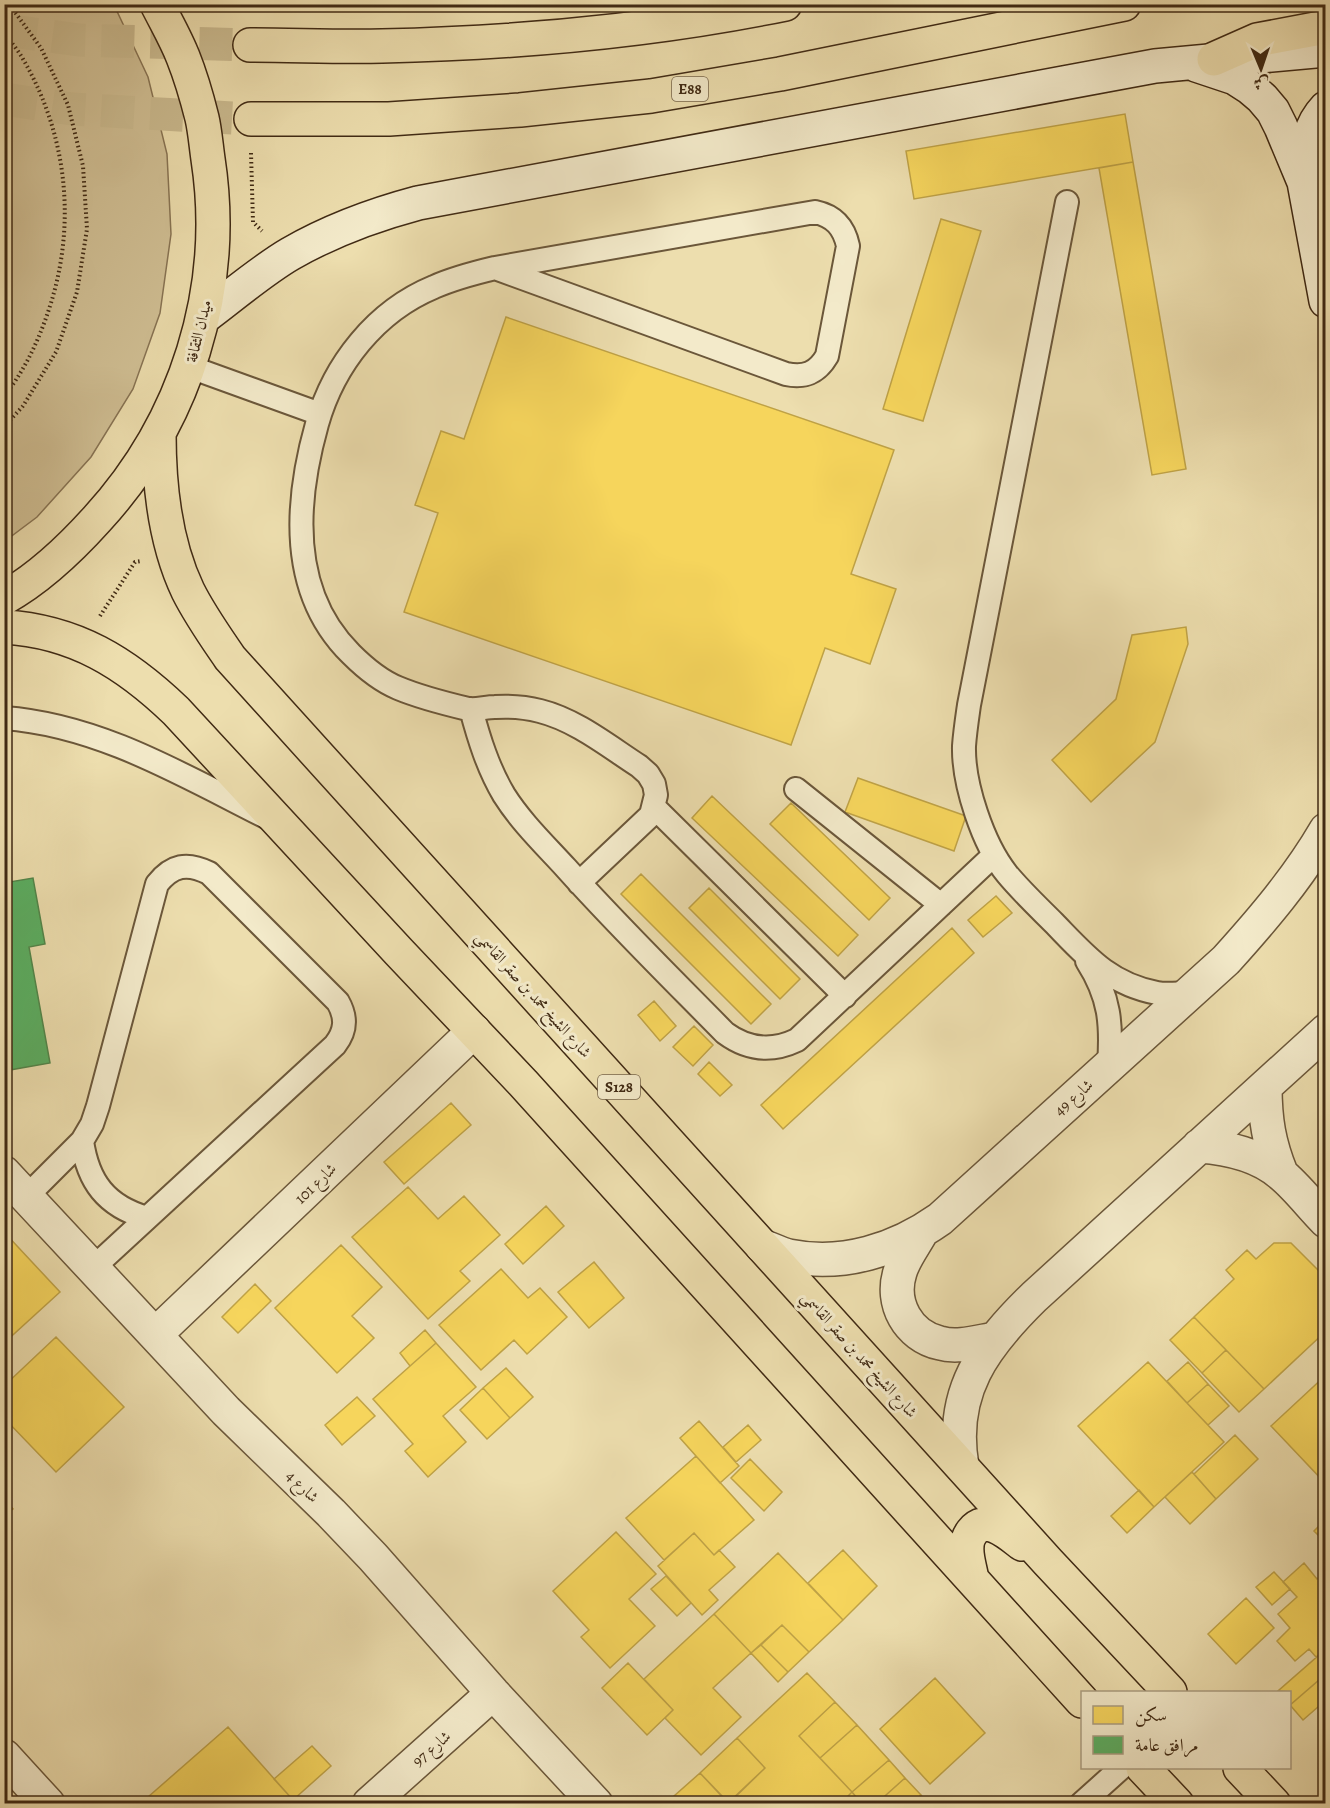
<svg xmlns="http://www.w3.org/2000/svg" width="1330" height="1808" viewBox="0 0 1330 1808" font-family="Alegreya,Amiri,serif">
  <style>
    .green { fill: #d0bf94; stroke: #887454; stroke-width: 1.5 }
    .homes { fill: #f6d55c; stroke: #bfa246; stroke-width: 1.5 }
    .public { fill: #5aae61; stroke: #52864a; stroke-width: 1.5 }
    .lines { fill: none; stroke-linecap: round; stroke-linejoin: round }
    .highway-tunnel { stroke: #caba8f; stroke-width: 33; stroke-dasharray: 33 16; stroke-linecap: butt }
    .lane-casing { stroke: #6b573a; stroke-width: 26 }
    .street-casing { stroke: #6b573a; stroke-width: 36 }
    .secondary-casing { stroke: #402a14; stroke-width: 36 }
    .primary-casing { stroke: #402a14; stroke-width: 36 }
    .highway-casing { stroke: #402a14; stroke-width: 36 }
    .path { stroke: #402a14; stroke-width: 4; stroke-dasharray: 1.5 3; stroke-linecap: butt }
    .lane { stroke: #f3eaca; stroke-width: 22 }
    .street { stroke: #f3eaca; stroke-width: 33 }
    .secondary { stroke: #f3eaca; stroke-width: 33 }
    .primary { stroke: #eddeae; stroke-width: 33 }
    .highway { stroke: #eddeae; stroke-width: 33 }
    .labels { text-anchor: middle; stroke-width: 6; stroke-linejoin: round; paint-order: stroke }
    .shield { fill: #f3eaca; stroke: #76644b; stroke-width: 1.5 }
    .shield-label { font-size: 15px; font-weight: bold; fill: #402a14 }
    .street-label { font-size: 16px; fill: #402a14; stroke: #f3eaca }
  </style>
  <rect width="100%" height="100%" fill="#eddeae"/>
  <filter id="stains"><feTurbulence type="fractalNoise" baseFrequency=".00333" numOctaves="4"/><feColorMatrix values="0 0 0 0 .2 0 0 0 0 .09 0 0 0 0 .02 0 0 0 .5 -.17"/></filter>
  <radialGradient id="worn" r=".72"><stop offset=".6" stop-color="#630" stop-opacity="0"/><stop offset="1" stop-color="#630" stop-opacity=".3"/></radialGradient>
  <path class="green" d="M5 4 114 5 148 77 167 154 171 234 160 313 133 389 91 457 37 517 5 541Z"/>
  <path class="homes" d="M1125 114 1133 162 914 199 906 151Z
    M1133 162 1186 469 1152 475 1099 168Z
    M941 219 981 231 923 421 883 409Z
    M506 317 894 450 851 574 896 589 870 664 825 648 791 745 404 612 438 513 415 505 441 431 464 439Z
    M1186 627 1188 644 1155 742 1091 802 1052 760 1116 699 1132 635Z
    M858 778 966 816 954 851 845 812Z
    M712 796 858 935 838 956 692 818Z
    M791 803 890 898 869 920 770 824Z
    M641 874 771 1004 751 1024 621 894Z
    M709 888 800 979 780 999 689 908Z
    M996 896 1012 913 983 937 968 920Z
    M952 928 974 953 783 1129 761 1105Z
    M654 1001 676 1026 660 1041 638 1015Z
    M694 1026 713 1045 693 1066 673 1047Z
    M709 1062 732 1085 720 1096 698 1074Z
    M451 1103 471 1125 404 1184 384 1162Z
    M408 1187 438 1219 464 1196 500 1235 460 1271 470 1281 428 1319 352 1237Z
    M546 1206 564 1226 523 1264 505 1244Z
    M4 1232 60 1292 4 1343Z
    M1274 1243H1291L1326 1278V1331L1264 1389 1194 1317 1234 1279 1226 1270 1247 1250 1256 1259Z
    M341 1245 382 1287 352 1316 374 1338 337 1373 275 1308Z
    M594 1262 624 1298 589 1328 558 1292Z
    M501 1269 528 1298 540 1288 567 1317 527 1354 514 1340 481 1370 439 1325Z
    M255 1284 271 1301 238 1333 222 1317Z
    M1194 1317 1226 1350 1202 1373 1170 1340Z
    M425 1330 436 1343 410 1366 400 1353Z
    M56 1337 124 1407 56 1472 4 1418V1386Z
    M436 1343 476 1387 443 1416 466 1442 428 1477 405 1451 413 1444 373 1399Z
    M1226 1350 1264 1389 1239 1412 1202 1373Z
    M1148 1362 1224 1442 1154 1507 1078 1426Z
    M1188 1362 1208 1384 1187 1403 1167 1381Z
    M506 1368 533 1397 510 1418 483 1388Z
    M1326 1375V1484L1271 1426Z
    M1208 1384 1229 1406 1208 1425 1187 1403Z
    M483 1388 510 1418 487 1439 460 1410Z
    M357 1397 375 1416 342 1445 325 1425Z
    M699 1421 739 1466 720 1483 680 1438Z
    M748 1425 761 1440 736 1462 723 1447Z
    M1235 1435 1258 1459 1216 1499 1194 1474Z
    M696 1456 754 1520 714 1555 694 1533 664 1560 626 1518Z
    M750 1459 782 1492 764 1511 731 1478Z
    M1192 1472 1216 1499 1190 1524 1165 1497Z
    M1139 1490 1154 1507 1127 1533 1111 1516Z
    M4 1499 13 1509 4 1516Z
    M1326 1519V1541L1325 1542 1314 1531Z
    M616 1532 656 1574 629 1599 655 1626 610 1668 581 1637 589 1630 553 1591Z
    M694 1533 714 1555 719 1550 735 1567 709 1590 718 1600 702 1615 658 1566Z
    M843 1550 877 1586 843 1620 808 1583Z
    M778 1553 843 1620 809 1652 782 1625 751 1653 714 1614Z
    M1304 1563 1317 1579 1326 1571V1649L1316 1657 1309 1649 1295 1661 1277 1641 1290 1628 1278 1614 1297 1597 1283 1582Z
    M1274 1572 1290 1589 1272 1605 1256 1587Z
    M666 1576 691 1603 677 1616 651 1589Z
    M1246 1598 1274 1628 1236 1664 1208 1634Z
    M714 1614 751 1653 713 1688 741 1717 701 1755 665 1718 673 1710 644 1679Z
    M782 1625 809 1652 788 1672 761 1645Z
    M761 1645 788 1672 778 1682 751 1653Z
    M1326 1649V1674L1290 1705V1692L1278 1691Z
    M628 1663 673 1710 647 1735 602 1688Z
    M807 1673 835 1702 799 1736 852 1792 840 1804H728L765 1768 737 1738Z
    M1326 1674V1700L1303 1720 1290 1705Z
    M935 1678 985 1733 930 1784 880 1729Z
    M835 1702 857 1725 820 1758 799 1736Z
    M857 1725 889 1760 852 1792 820 1758Z
    M228 1727 293 1800 289 1804H154L148 1797Z
    M737 1738 765 1768 728 1803 700 1773Z
    M312 1746 331 1766 293 1800 274 1779Z
    M889 1760 905 1778 876 1804H862L852 1792Z
    M700 1773 723 1797 715 1804H665Z
    M905 1778 921 1795 912 1804H876Z
    M852 1792 862 1804H840Z
    M921 1795 928 1804H912Z
    M148 1797 154 1804H141Z"/>
  <path class="public" d="M4 851 10 882 33 878 45 944 29 947 50 1063 4 1071Z"/>
  <g class="lines">
    <path class="highway-tunnel" d="M4 30 79 40 250 45
      M4 99 72 109 251 119"/>
    <defs>
      <path id="lane" d="M1067 202 969 705C967 719 965 732 964 746 963 784 983 844 1007 874 1021 891 1038 907 1054 923 1086 956 1109 984 1157 993 1167 995 1179 993 1189 993
        M495 268 786 374C805 378 817 373 827 356L848 246C844 227 834 216 815 212L495 268C474 273 454 278 434 287 376 311 334 364 317 424 295 502 288 592 351 654 364 667 381 681 398 688 417 696 447 704 468 709 477 710 486 707 495 707 510 706 525 707 540 711 576 720 608 746 639 766L648 774 654 784 656 795 651 815 579 883
        M190 367 320 414
        M471 709C479 739 488 768 504 795 521 822 545 845 566 868 617 925 672 979 725 1033 748 1050 772 1052 797 1040L994 855
        M4 718C100 725 184 776 268 818
        M796 789 941 905
        M654 807 845 996
        M1087 961C1110 997 1112 1024 1109 1065
        M82 1141C88 1182 106 1206 147 1218
        M27 1196 82 1141 92 1124 98 1106 157 884C172 865 187 862 209 873L338 1002C347 1018 346 1031 335 1045L94 1267
        M1081 1804 1121 1768"/>
      <path id="street" d="M1265 1087C1265 1120 1269 1143 1281 1173
        M1199 1146C1228 1148 1258 1154 1281 1174 1297 1187 1311 1206 1326 1221
        M4 1173 226 1411 331 1513 373 1557 493 1693 596 1804
        M922 1231C915 1244 904 1258 900 1272 890 1303 908 1336 940 1343 957 1348 977 1342 995 1339
        M762 1246C771 1249 780 1254 789 1256 843 1267 896 1250 940 1219L1226 960C1263 919 1298 878 1326 830
        M156 1334 474 1031
        M962 1466C949 1392 984 1346 1034 1297L1326 1031
        M4 1756 48 1804
        M369 1804 493 1693"/>
      <path id="secondary" d="M1196 65 1235 78 1249 87 1262 98 1273 111 1281 127 1304 182 1326 301
        M1304 180C1307 153 1306 129 1326 108
        M204 317C231 297 261 271 290 254 330 231 373 215 418 203L1155 66 1326 50"/>
      <path id="primary" d="M159 434C159 488 165 543 188 591 200 615 215 636 230 658L1048 1562 1170 1692
        M4 598C40 578 70 549 97 519 186 422 228 289 208 159 206 145 205 131 202 118 197 98 191 77 183 57 176 39 166 22 157 4
        M4 627C75 631 126 663 176 711L399 952 523 1083 1082 1701
        M972 1579C970 1568 966 1556 967 1546 967 1541 969 1536 972 1532 986 1513 1009 1534 1022 1544
        M1143 1768 1177 1804
        M1240 1768 1274 1804"/>
      <path id="highway" d="M250 45C294 45 338 47 382 46 517 43 653 31 785 4
        M1214 59 1257 40 1326 27
        M251 119H389L520 110 651 96 780 74 1124 4"/>
    </defs>
    <use href="#lane" class="lane-casing"/>
    <use href="#street" class="street-casing"/>
    <use href="#secondary" class="secondary-casing"/>
    <use href="#primary" class="primary-casing"/>
    <use href="#highway" class="highway-casing"/>
    <path class="path" d="M214 4V8L243 9
      M4 33C11 42 18 50 23 59 69 138 77 230 47 315 37 344 23 373 4 396
      M251 153 253 222 262 231
      M4 427 23 406 56 352 77 292 87 229 83 166 68 105 41 48 9 4
      M100 616 135 562 141 561"/>
    <use href="#lane" class="lane"/>
    <use href="#street" class="street"/>
    <use href="#secondary" class="secondary"/>
    <use href="#primary" class="primary"/>
    <use href="#highway" class="highway"/>
  </g>
  <g class="labels">
    <g class="shield">
      <rect x="672" y="77" width="36" height="24" rx="4.5"/>
      <rect x="598" y="1075" width="42" height="24" rx="4.5"/>
    </g>
    <g class="shield-label">
      <text x="690" y="94">E88</text>
      <text x="619" y="1092">S128</text>
    </g>
    <g class="street-label">
      <text transform="translate(198 331) rotate(-76)" y="6">ميدان الثقافة</text>
      <text transform="translate(534 994) rotate(48)" y="6">شارع الشيخ محمد بن صقر القاسمي</text>
      <text transform="translate(1073 1097) rotate(-42)" y="6">شارع 49</text>
      <text transform="translate(315 1183) rotate(-44)" y="6">شارع 101</text>
      <text transform="translate(860 1354) rotate(48)" y="6">شارع الشيخ محمد بن صقر القاسمي</text>
      <text transform="translate(303 1486) rotate(44)" y="6">شارع 4</text>
      <text transform="translate(431 1748) rotate(-41)" y="6">شارع 97</text>
    </g>
  </g>
  <rect width="1330" height="1808" fill="none" stroke="#eddeae" stroke-width="24"/>
  <rect x="6" y="6" width="1318" height="1796" fill="none" stroke="#402a14" stroke-width="3"/>
  <rect x="12" y="12" width="1306" height="1784" fill="none" stroke="#402a14" stroke-width="1.5"/>
  <rect x="1081" y="1691" width="210" height="78" fill="#f3eaca" stroke="#ab9d81" stroke-width="1.5"/>
  <rect x="1093" y="1706" width="30" height="18" fill="#f6d55c" stroke="#ab9d81" stroke-width="1.5"/>
  <text x="1135" y="1721" font-size="18" fill="#402a14">سكن</text>
  <rect x="1093" y="1736" width="30" height="18" fill="#5aae61" stroke="#ab9d81" stroke-width="1.5"/>
  <text x="1135" y="1751" font-size="18" fill="#402a14">مرافق عامة</text>
  <g transform="translate(1261 69) rotate(178)" stroke="#f3eaca" stroke-width="4.5" paint-order="stroke">
  <path d="M0-4.5L10 22L0 15L-10 22Z" fill="#402a14"/>
  <text y="-9" font-size="16" font-weight="bold" text-anchor="middle" fill="#402a14">ش</text>
  </g>
  <rect width="100%" height="100%" filter="url(#stains)"/>
  <rect width="100%" height="100%" fill="url(#worn)"/>
</svg>
